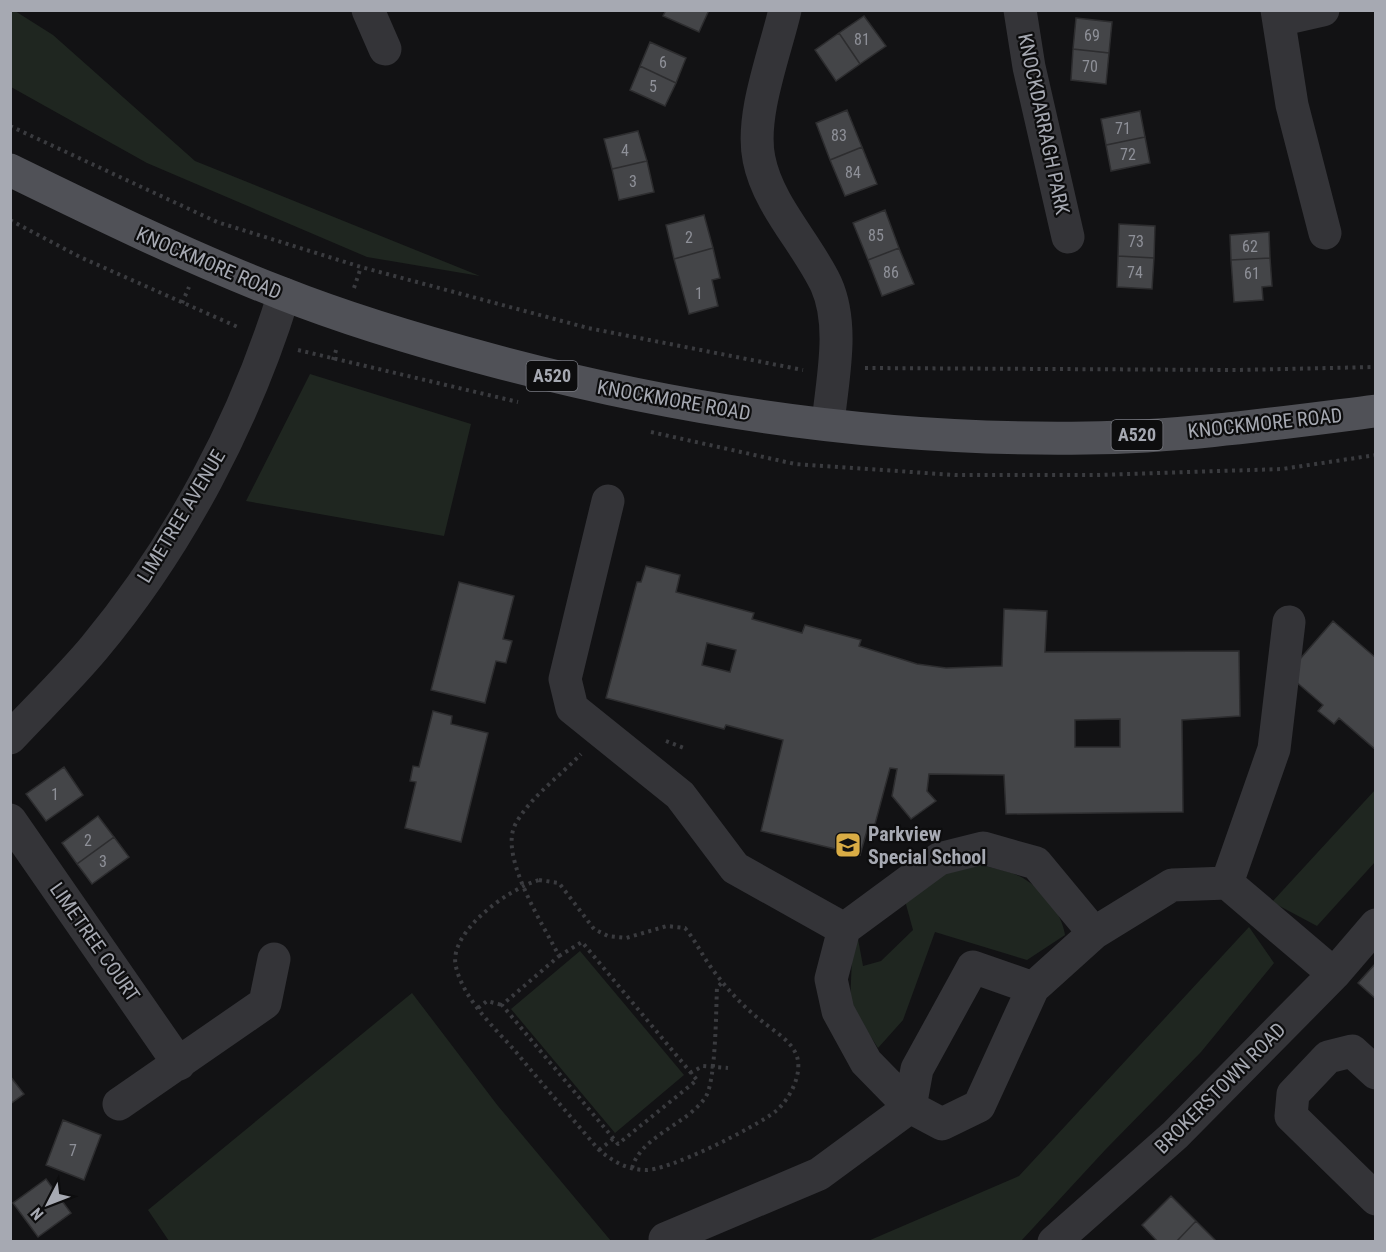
<svg xmlns="http://www.w3.org/2000/svg" width="1386" height="1252" viewBox="0 0 1386 1252" font-family="'Roboto Condensed',sans-serif">
  <style>
    .green { fill: #1f2620 }
    .building { fill: #444548; stroke: #2d2d2f; stroke-width: 1.5; fill-rule: evenodd }
    .lines { fill: none; stroke-linecap: round; stroke-linejoin: round }
    .path { stroke: #3a3b3f; stroke-width: 4; stroke-dasharray: 3 4.5; stroke-linecap: butt }
    .minor { stroke: #343438; stroke-width: 33 }
    .major { stroke: #505157; stroke-width: 33 }
    .labels { text-anchor: middle; stroke-width: 4.5; stroke-linejoin: round; paint-order: stroke }
    .number-label { font-size: 16px; fill: #8e9098 }
    .shield { fill: #0d0d0e; stroke: #787a81; stroke-width: 1.5 }
    .shield-label { font-size: 18px; font-weight: bold; fill: #a6a9b2 }
    .street-label { font-size: 20px; fill: #a6a9b2; stroke: #0d0d0e }
    .poi-label { font-size: 20px; font-weight: bold; fill: #a6a9b2; stroke: #0d0d0e; text-anchor: start }
  </style>
  <rect width="100%" height="100%" fill="#121214"/>
  <path class="green" d="M11 10 15 11 53 35 195 161 480 276 367 257 147 163 11 87Z
    M310 374 471 424 444 536 246 501Z
    M1375 790V862L1317 926 1272 902Z
    M977 864C991 868 1011 871 1023 878 1043 890 1062 913 1065 935L1027 960 935 932 903 1020 878 1048 850 1004 852 957 858 939 863 966 881 961 913 930 904 897 941 871Z
    M1249 927 1274 963 1201 1052 1106 1149 1021 1241H868L1019 1176Z
    M580 951 684 1075 615 1133 511 1009Z
    M412 993 498 1106 611 1241H169L148 1210Z"/>
  <path class="building" d="M666 10H709L699 32 663 16Z
    M864 16 886 46 860 64 839 33Z
    M1076 18 1112 22 1109 53 1073 49Z
    M839 33 860 64 836 81 815 50Z
    M650 42 686 58 676 83 640 66Z
    M1073 49 1109 53 1106 84 1071 80Z
    M640 66 676 83 665 106 630 90Z
    M847 110 862 147 830 160 816 123Z
    M1140 111 1145 137 1106 145 1101 119Z
    M638 131 647 161 612 169 604 139Z
    M1145 137 1150 163 1111 171 1106 145Z
    M862 147 877 184 845 196 830 160Z
    M647 161 654 192 619 200 612 169Z
    M885 210 899 248 868 260 853 223Z
    M704 215 713 248 674 259 666 225Z
    M1119 224 1155 226 1154 258 1118 256Z
    M1269 232 1270 258 1231 260 1230 235Z
    M713 248 720 278 712 280 718 306 689 314 674 259Z
    M899 248 914 284 882 296 868 260Z
    M1118 256 1154 258 1152 289 1117 287Z
    M1270 258 1272 286 1262 287 1263 300 1234 302 1231 260Z
    M646 566 680 575 676 592 754 613 752 619 802 633 805 625 861 640 859 646 917 664 946 668 1002 666 1004 609 1047 611 1045 652 1239 651 1240 716 1182 720 1183 812 1006 814 1004 775 929 774 927 791 936 801 911 819 892 796 897 769 890 768 874 828 868 827 860 855 761 831 783 740 726 725 724 729 606 698 637 582H641ZM707 643 736 650 730 672 702 665ZM1120 719V747H1075V720Z
    M459 582 514 596 503 639 512 641 506 663 496 661 485 703 431 690Z
    M1333 621 1376 658V750L1339 718 1334 724 1318 711 1323 705 1287 674Z
    M433 711 452 716 451 724 488 733 461 842 405 828 416 782 410 781 413 766 419 767Z
    M64 767 83 795 46 821 26 794Z
    M98 816 114 837 77 864 62 843Z
    M114 837 129 857 92 884 77 864Z
    M1376 963V999L1358 983Z
    M10 1076 24 1094 10 1104Z
    M63 1120 101 1135 84 1180 46 1165Z
    M46 1179 71 1213 38 1237 13 1203Z
    M1171 1196 1196 1221 1176 1242H1158L1142 1225Z
    M1196 1221 1217 1242H1176Z"/>
  <g class="lines">
    <path class="path" d="M10 126 217 222 361 267 588 328 803 370
      M10 220 80 257 240 328
      M354 288 361 267
      M182 303 189 287
      M298 350 518 402
      M333 360 337 347
      M865 368 1237 370 1376 367
      M651 432 795 464 955 475H1097L1282 469 1376 455
      M666 741 684 748
      M539 880 559 883 594 929 608 936 626 938 667 926 685 928C695 940 701 953 710 966 725 987 743 1007 763 1022 774 1031 790 1040 796 1054 804 1072 790 1099 776 1111 756 1127 667 1172 644 1170 625 1169 613 1161 599 1150 571 1117 543 1085 516 1052 494 1027 464 1000 456 967 447 932 510 888 539 880Z
      M559 956 582 942 697 1080 618 1144 502 1005 559 956C544 926 499 857 515 825 529 798 560 776 581 754
      M478 1008 487 1001 502 1005
      M690 1073 703 1066 728 1068
      M599 1150 613 1139
      M632 1168C641 1136 686 1125 705 1098 716 1083 716 1009 717 987L723 982"/>
    <path class="minor" d="M368 10 385 49
      M785 10C775 53 750 116 759 159 768 205 806 242 826 284 845 326 832 380 828 424
      M1020 10 1029 67 1068 237
      M1277 10 1292 105 1325 233
      M1279 20 1323 10
      M608 501 565 679 572 708 680 795 735 868 844 929
      M10 738C38 708 68 679 94 648 179 546 245 421 284 294
      M10 820 179 1064
      M1227 883 1274 749 1289 622
      M1094 933 1036 863 983 848 939 859 844 929 831 979 838 1011 866 1062 910 1107 942 1124 979 1106 1033 988 1094 933 1172 885 1227 883 1334 974
      M1376 1073 1352 1051 1328 1057 1293 1094 1291 1116 1376 1199
      M119 1104 265 1003 274 959
      M665 1239 819 1174 910 1107 917 1069 973 967 1033 988
      M1054 1242 1175 1135 1334 974 1376 925"/>
    <path class="major" d="M10 170C100 214 188 257 281 293 349 320 420 341 491 360 685 412 885 441 1086 438 1183 437 1280 423 1376 411"/>
  </g>
  <defs>
    <symbol id="school-square" viewBox="-11 -11 22 22"><rect x="-9" y="-9" width="18" height="18" rx="4" fill="#d9ac45" stroke="#0d0d0e"/><path d="M0-5L7-2L0 1L-7-2ZM-4 1L0 2.5L4 1V4Q0 6-4 4Z" fill="#111"/></symbol>
  </defs>
  <g fill-rule="evenodd">
    <use href="#school-square" x="833" y="830" width="30" height="30"/>
  </g>
  <g class="labels">
    <g class="number-label">
      <text x="1092" y="41">69</text>
      <text x="862" y="45">81</text>
      <text x="663" y="68">6</text>
      <text x="1090" y="72">70</text>
      <text x="653" y="92">5</text>
      <text x="1123" y="134">71</text>
      <text x="839" y="141">83</text>
      <text x="625" y="156">4</text>
      <text x="1128" y="160">72</text>
      <text x="853" y="178">84</text>
      <text x="633" y="187">3</text>
      <text x="876" y="241">85</text>
      <text x="689" y="243">2</text>
      <text x="1136" y="247">73</text>
      <text x="1250" y="252">62</text>
      <text x="891" y="278">86</text>
      <text x="1135" y="278">74</text>
      <text x="1252" y="279">61</text>
      <text x="699" y="299">1</text>
      <text x="55" y="800">1</text>
      <text x="88" y="846">2</text>
      <text x="103" y="867">3</text>
      <text x="73" y="1156">7</text>
    </g>
    <g class="shield">
      <rect x="526.5" y="361" width="51" height="30" rx="4.5"/>
      <rect x="1111.5" y="420" width="51" height="30" rx="4.5"/>
    </g>
    <g class="shield-label">
      <text x="552" y="382">A520</text>
      <text x="1137" y="441">A520</text>
    </g>
    <g class="street-label">
      <text transform="translate(1044 124) rotate(78)" y="7">KNOCKDARRAGH PARK</text>
      <text transform="translate(209 263) rotate(23)" y="7">KNOCKMORE ROAD</text>
      <text transform="translate(674 400) rotate(10)" y="7">KNOCKMORE ROAD</text>
      <text transform="translate(1265 423) rotate(-6)" y="7">KNOCKMORE ROAD</text>
      <text transform="translate(181 516) rotate(-59)" y="7">LIMETREE AVENUE</text>
      <text transform="translate(95 942) rotate(55)" y="7">LIMETREE COURT</text>
      <text transform="translate(1220 1088) rotate(-45)" y="7">BROKERSTOWN ROAD</text>
    </g>
    <g class="poi-label">
      <text x="868" y="841">Parkview<tspan x="868" dy="23">Special School</tspan></text>
    </g>
  </g>
  <rect width="1386" height="1252" fill="none" stroke="#a6a9b2" stroke-width="24"/>
  <g transform="translate(48 1204) rotate(228)" stroke="#0d0d0e" stroke-width="4.5" paint-order="stroke">
  <path d="M0-4.5L10 22L0 15L-10 22Z" fill="#a6a9b2"/>
  <text y="-9" font-size="16" font-weight="bold" text-anchor="middle" fill="#a6a9b2">N</text>
  </g>
</svg>
